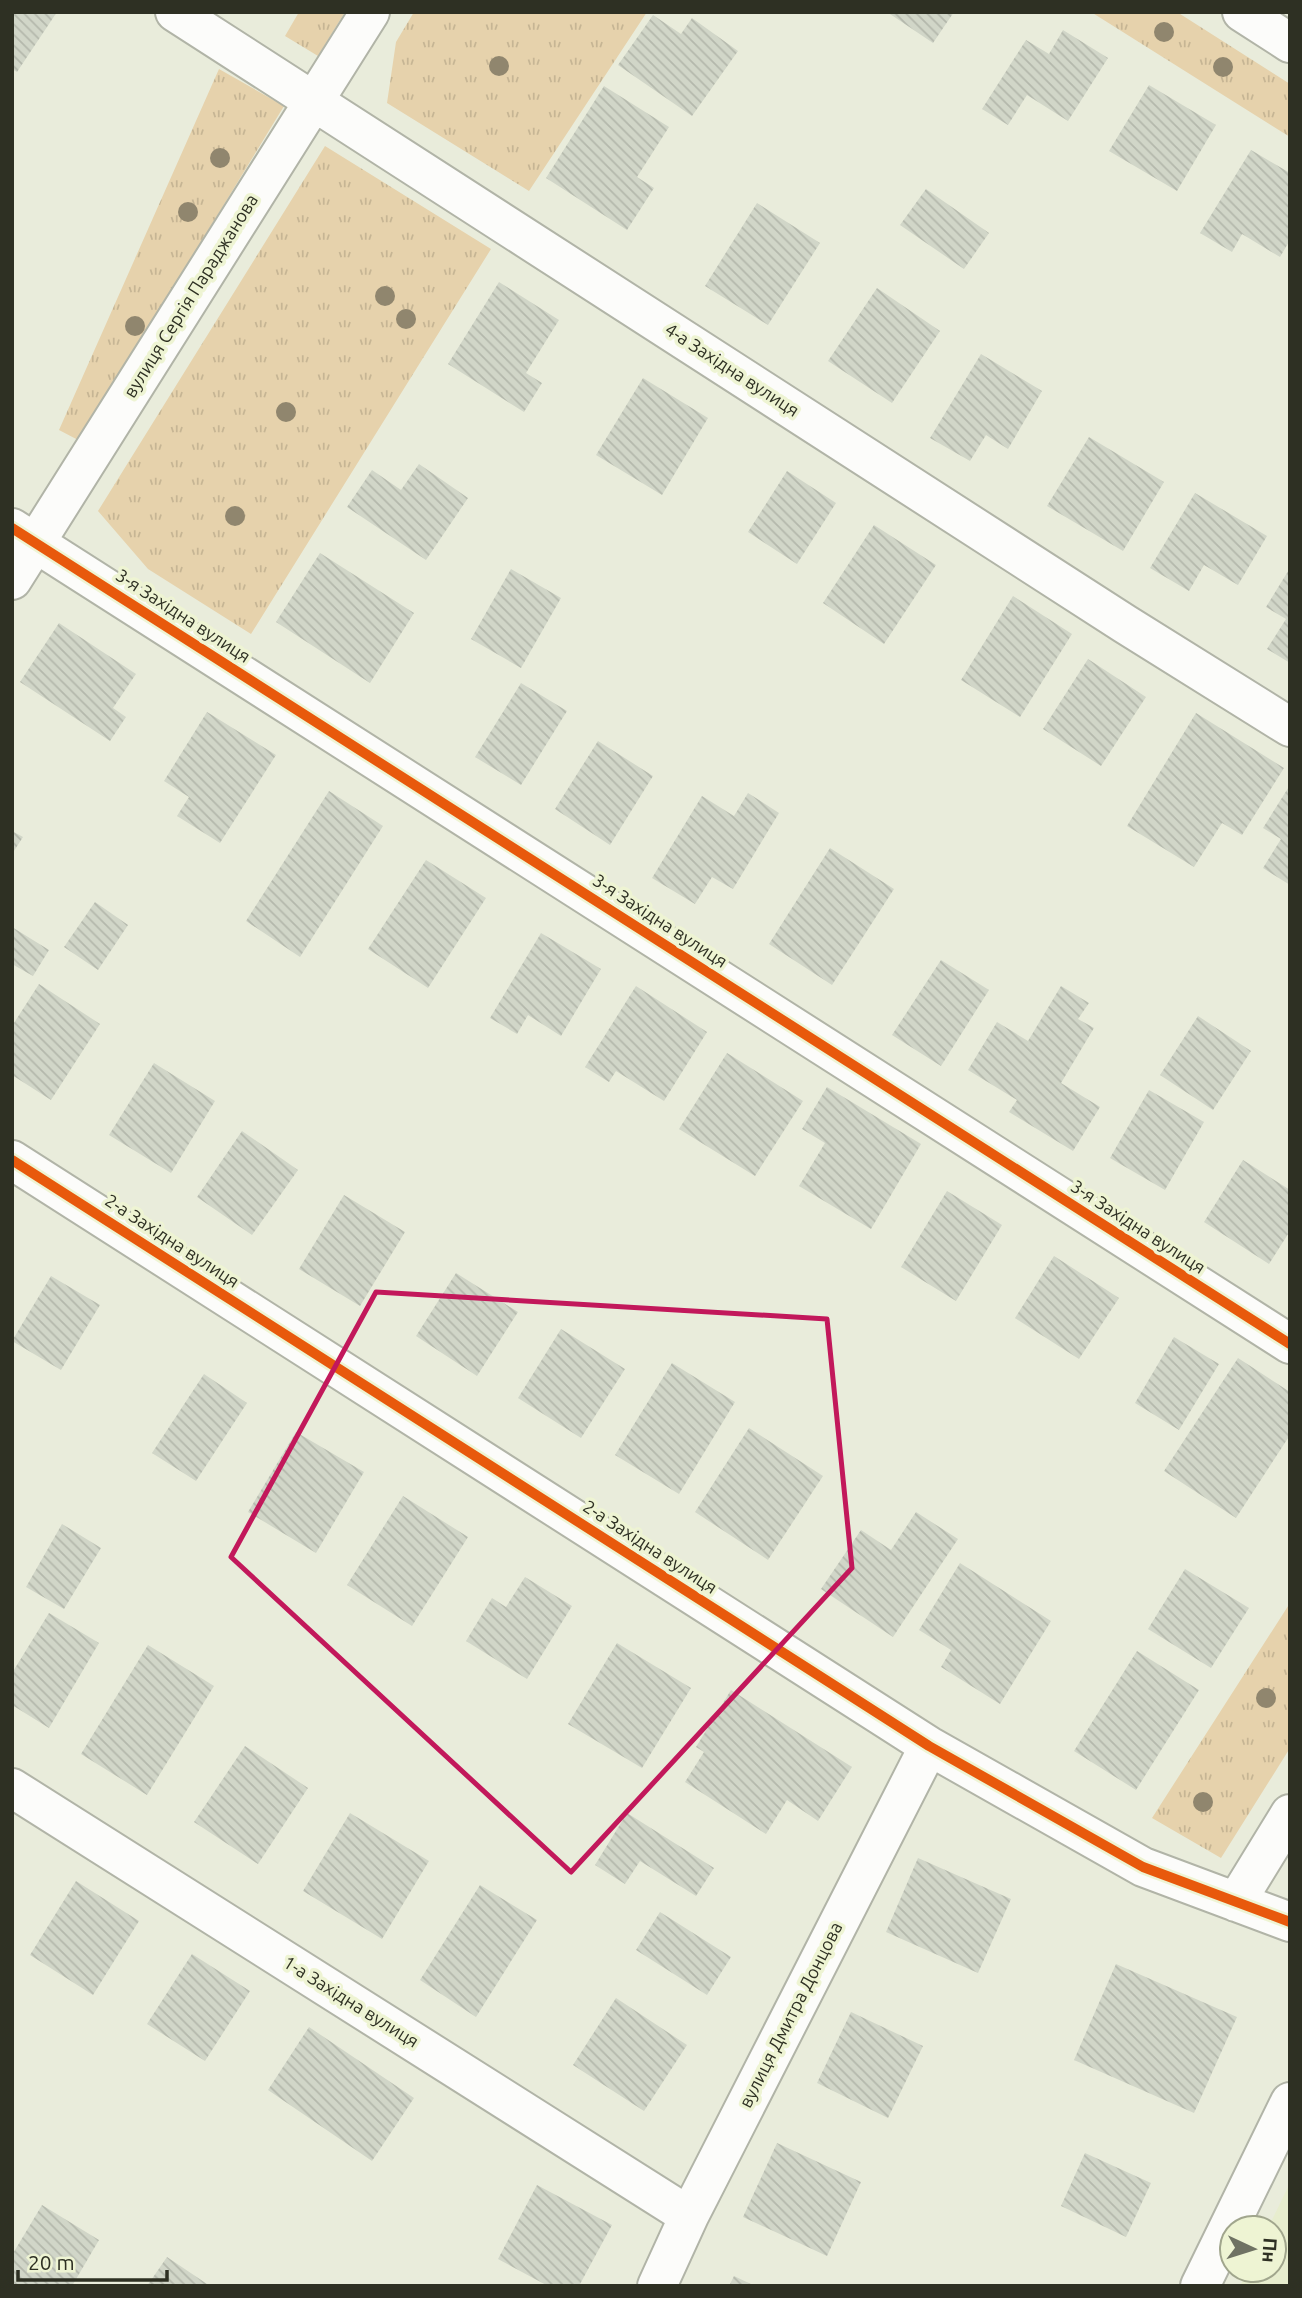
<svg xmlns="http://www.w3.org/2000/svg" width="1302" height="2298" viewBox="0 0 1302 2298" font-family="Ubuntu,sans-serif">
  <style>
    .built { fill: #e7edce }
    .grass { fill: url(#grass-tufts) }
    .building { fill: url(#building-back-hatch) }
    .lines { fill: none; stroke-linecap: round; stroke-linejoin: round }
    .minor-casing { stroke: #b1b4a7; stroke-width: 42 }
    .minor { stroke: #fcfcfa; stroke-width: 38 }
    .cycleway-casing { stroke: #eef4d3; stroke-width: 15 }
    .cycleway { stroke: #e8590c; stroke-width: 10 }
    .tree { fill: #90866e }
    .marked { fill: none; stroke: #c2185b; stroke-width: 5; stroke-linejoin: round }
    .labels { text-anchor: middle; stroke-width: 7; stroke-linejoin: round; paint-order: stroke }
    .street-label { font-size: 18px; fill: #2e3023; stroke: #eef4d3 }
  </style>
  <defs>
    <pattern id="grass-tufts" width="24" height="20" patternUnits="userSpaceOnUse" patternTransform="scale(1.75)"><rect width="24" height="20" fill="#e6d2ac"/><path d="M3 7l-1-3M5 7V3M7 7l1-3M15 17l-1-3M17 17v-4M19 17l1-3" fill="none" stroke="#c6b594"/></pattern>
    <pattern id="building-back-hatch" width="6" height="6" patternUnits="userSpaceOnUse" patternTransform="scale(1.75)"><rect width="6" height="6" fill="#d1d6c8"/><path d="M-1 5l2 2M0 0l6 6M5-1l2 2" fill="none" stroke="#b4b8ac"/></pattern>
  </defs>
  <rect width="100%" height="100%" fill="#e9ecdb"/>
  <path class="built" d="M1290 2183V2286H1240L1248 2270H1274V2228H1268Z"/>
  <path class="grass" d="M299 12H345L318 56 285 36Z
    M414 12H647L529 191 387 103 396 42Z
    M1091 12H1177L1290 84V137Z
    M219 69 284 106 80 441 59 430Z
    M325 146 491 249 251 634 148 569 98 511Z
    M1290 1603V1748L1221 1858 1152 1818Z"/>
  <path class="building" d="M12 12H57L17 72 12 69Z
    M887 12H954L933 43Z
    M653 15 681 34 692 18 738 51 692 116 618 65Z
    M1063 30 1108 58 1068 121 1027 95 1008 125 982 109 1026 40 1049 54Z
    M1149 85 1216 125 1177 191 1109 151Z
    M604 86 669 127 637 177 654 188 627 230 546 178Z
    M1251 150 1290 173V240L1280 257 1242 234 1232 252 1200 233Z
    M926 189 989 233 964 269 900 225Z
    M757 203 820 243 768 325 705 286Z
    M499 282 559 320 526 373 542 383 524 412 448 364Z
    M877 288 940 331 892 403 828 361Z
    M981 354 1042 391 1008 449 986 435 970 461 930 438Z
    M643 378 708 418 662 495 596 455Z
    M1089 437 1164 482 1123 551 1047 506Z
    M419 464 468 498 426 560 347 507 372 470 401 490Z
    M787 471 836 503 797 564 748 532Z
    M1195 493 1267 536 1238 585 1204 565 1189 591 1150 568Z
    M874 525 936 565 884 644 823 603Z
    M320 553 414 613 370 683 276 622Z
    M1290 568V663L1267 649 1286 619 1266 607Z
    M511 569 561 598 521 668 471 639Z
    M1013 596 1072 634 1020 717 961 680Z
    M59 623 136 674 113 708 126 717 110 741 20 682Z
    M1088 659 1146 697 1101 766 1043 729Z
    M521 683 567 711 521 785 475 757Z
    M207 712 276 755 220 843 177 816 189 797 164 781Z
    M1196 713 1284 768 1242 835 1222 823 1194 867 1127 826Z
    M598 741 653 776 610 845 555 809Z
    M1290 785V885L1263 868 1281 839 1263 828Z
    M329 791 383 826 300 957 246 921Z
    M748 793 779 813 733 889 712 877 695 904 652 878 702 796 734 816Z
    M12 831 23 837 12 854Z
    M830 848 894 889 832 985 769 944Z
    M426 860 486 898 428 988 368 949Z
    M95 902 128 925 98 970 64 947Z
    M12 927 49 950 33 976 12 964Z
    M541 933 601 969 561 1036 528 1015 517 1034 490 1018Z
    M941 960 989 990 941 1066 892 1035Z
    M39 984 100 1024 51 1100 12 1075V1026Z
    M636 986 707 1032 664 1101 616 1071 609 1082 585 1067Z
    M1061 986 1089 1003 1078 1019 1094 1028 1061 1083 1100 1107 1073 1151 1009 1112 1017 1100 968 1070 997 1022 1028 1041Z
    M1198 1016 1251 1051 1213 1110 1160 1075Z
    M727 1053 803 1101 755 1176 679 1129Z
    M154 1063 215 1101 171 1173 109 1135Z
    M827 1087 921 1144 871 1229 799 1186 825 1143 802 1129Z
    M1149 1090 1204 1122 1165 1190 1110 1158Z
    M242 1131 298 1170 252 1235 197 1197Z
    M1243 1160 1290 1190V1231L1269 1264 1204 1222Z
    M947 1191 1002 1225 956 1301 901 1267Z
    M344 1195 405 1232 360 1306 299 1269Z
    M1054 1256 1119 1298 1079 1359 1015 1318Z
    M456 1273 518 1312 477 1376 416 1336Z
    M51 1276 100 1305 61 1370 12 1341Z
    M561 1329 625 1369 581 1438 518 1398Z
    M1174 1337 1219 1364 1179 1430 1135 1403Z
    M1238 1358 1290 1392V1435L1236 1518 1164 1471Z
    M672 1363 735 1402 679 1494 615 1455Z
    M204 1374 247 1403 196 1481 152 1453Z
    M749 1428 823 1476 768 1560 695 1512Z
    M296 1432 364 1472 316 1553 248 1512Z
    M403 1496 468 1537 412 1626 347 1585Z
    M916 1512 958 1539 893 1637 821 1589 861 1530 891 1550Z
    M62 1524 101 1548 64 1609 26 1587Z
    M960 1563 1051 1621 1000 1704 941 1667 951 1650 919 1630Z
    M1185 1569 1249 1608 1211 1668 1148 1629Z
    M525 1577 572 1606 527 1679 466 1641 492 1598 506 1607Z
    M49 1613 99 1643 49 1728 12 1705V1673Z
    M617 1643 691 1688 642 1768 568 1724Z
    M148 1645 214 1686 147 1795 81 1754Z
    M1137 1651 1199 1690 1136 1790 1074 1751Z
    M731 1690 852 1767 818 1821 787 1800 766 1834 685 1782 704 1752 696 1747Z
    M245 1746 308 1788 258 1864 194 1822Z
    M350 1813 429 1861 382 1939 303 1891Z
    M627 1813 714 1868 696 1896 640 1861 625 1884 595 1865Z
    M918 1858 1011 1899 978 1973 886 1932Z
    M76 1881 139 1921 93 1995 30 1955Z
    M480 1885 537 1920 476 2017 420 1980Z
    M660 1912 731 1957 707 1995 636 1950Z
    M192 1954 250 1991 205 2061 147 2024Z
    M1116 1964 1237 2017 1194 2113 1074 2060Z
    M616 1998 687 2045 644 2111 573 2065Z
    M851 2012 923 2046 888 2118 817 2083Z
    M309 2027 414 2098 372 2161 268 2090Z
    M777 2143 861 2182 827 2256 743 2217Z
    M1085 2153 1151 2183 1126 2237 1061 2206Z
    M537 2185 612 2225 579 2286H548L498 2259Z
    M42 2205 99 2240 72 2286H12V2255Z
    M167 2257 210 2286H147Z
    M734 2276 755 2286H729Z"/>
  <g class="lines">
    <defs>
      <path id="minor" d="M175 12 1125 624 1290 727
        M1242 12 1290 43
        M12 528 1290 1344
        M12 580 370 12
        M12 1160 929 1746 1143 1867 1290 1922
        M12 1788 689 2216
        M1236 1902 1290 1814
        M657 2286 689 2216 929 1746
        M1200 2286 1290 2102"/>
    </defs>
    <use href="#minor" class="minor-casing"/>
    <use href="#minor" class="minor"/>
    <defs>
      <path id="cycleway" d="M12 528 1290 1344
        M12 1160 929 1746 1143 1867 1290 1922"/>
    </defs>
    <use href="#cycleway" class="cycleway-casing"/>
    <use href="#cycleway" class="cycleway"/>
  </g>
  <g class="tree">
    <circle cx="1164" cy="32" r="10"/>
    <circle cx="499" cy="66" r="10"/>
    <circle cx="1223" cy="67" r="10"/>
    <circle cx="220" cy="158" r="10"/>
    <circle cx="188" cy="212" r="10"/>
    <circle cx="385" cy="296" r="10"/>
    <circle cx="406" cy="319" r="10"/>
    <circle cx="135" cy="326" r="10"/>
    <circle cx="286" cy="412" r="10"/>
    <circle cx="235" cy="516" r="10"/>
    <circle cx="1266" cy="1698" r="10"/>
    <circle cx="1203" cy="1802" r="10"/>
  </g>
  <path class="marked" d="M376 1292 827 1319 852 1568 571 1872 231 1557Z"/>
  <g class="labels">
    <g class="street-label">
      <text transform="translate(191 296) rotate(-58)" y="6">вулиця Сергія Параджанова</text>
      <text transform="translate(732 370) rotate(33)" y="6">4-а Західна вулиця</text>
      <text transform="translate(183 616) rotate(33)" y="6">3-я Західна вулиця</text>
      <text transform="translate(660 921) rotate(33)" y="6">3-я Західна вулиця</text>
      <text transform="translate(1138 1227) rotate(33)" y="6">3-я Західна вулиця</text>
      <text transform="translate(172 1241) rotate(33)" y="6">2-а Західна вулиця</text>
      <text transform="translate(650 1547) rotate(33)" y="6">2-а Західна вулиця</text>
      <text transform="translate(351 2002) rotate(32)" y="6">1-а Західна вулиця</text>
      <text transform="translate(791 2015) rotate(-63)" y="6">вулиця Дмитра Донцова</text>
    </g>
  </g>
  <rect width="1302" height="2298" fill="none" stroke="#2e3023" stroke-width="28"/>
  <g transform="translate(1253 2249) rotate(94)"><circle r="33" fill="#eef4d3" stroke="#a1a68d" stroke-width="2"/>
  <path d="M0-5L12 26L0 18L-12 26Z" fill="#6f7263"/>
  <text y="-10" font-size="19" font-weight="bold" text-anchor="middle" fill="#2e3023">Пн</text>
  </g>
  <path d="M18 2270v10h149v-10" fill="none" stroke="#2e3023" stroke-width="3.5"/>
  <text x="28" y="2270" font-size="21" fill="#2e3023" stroke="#eef4d3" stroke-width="5" paint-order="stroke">20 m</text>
</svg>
